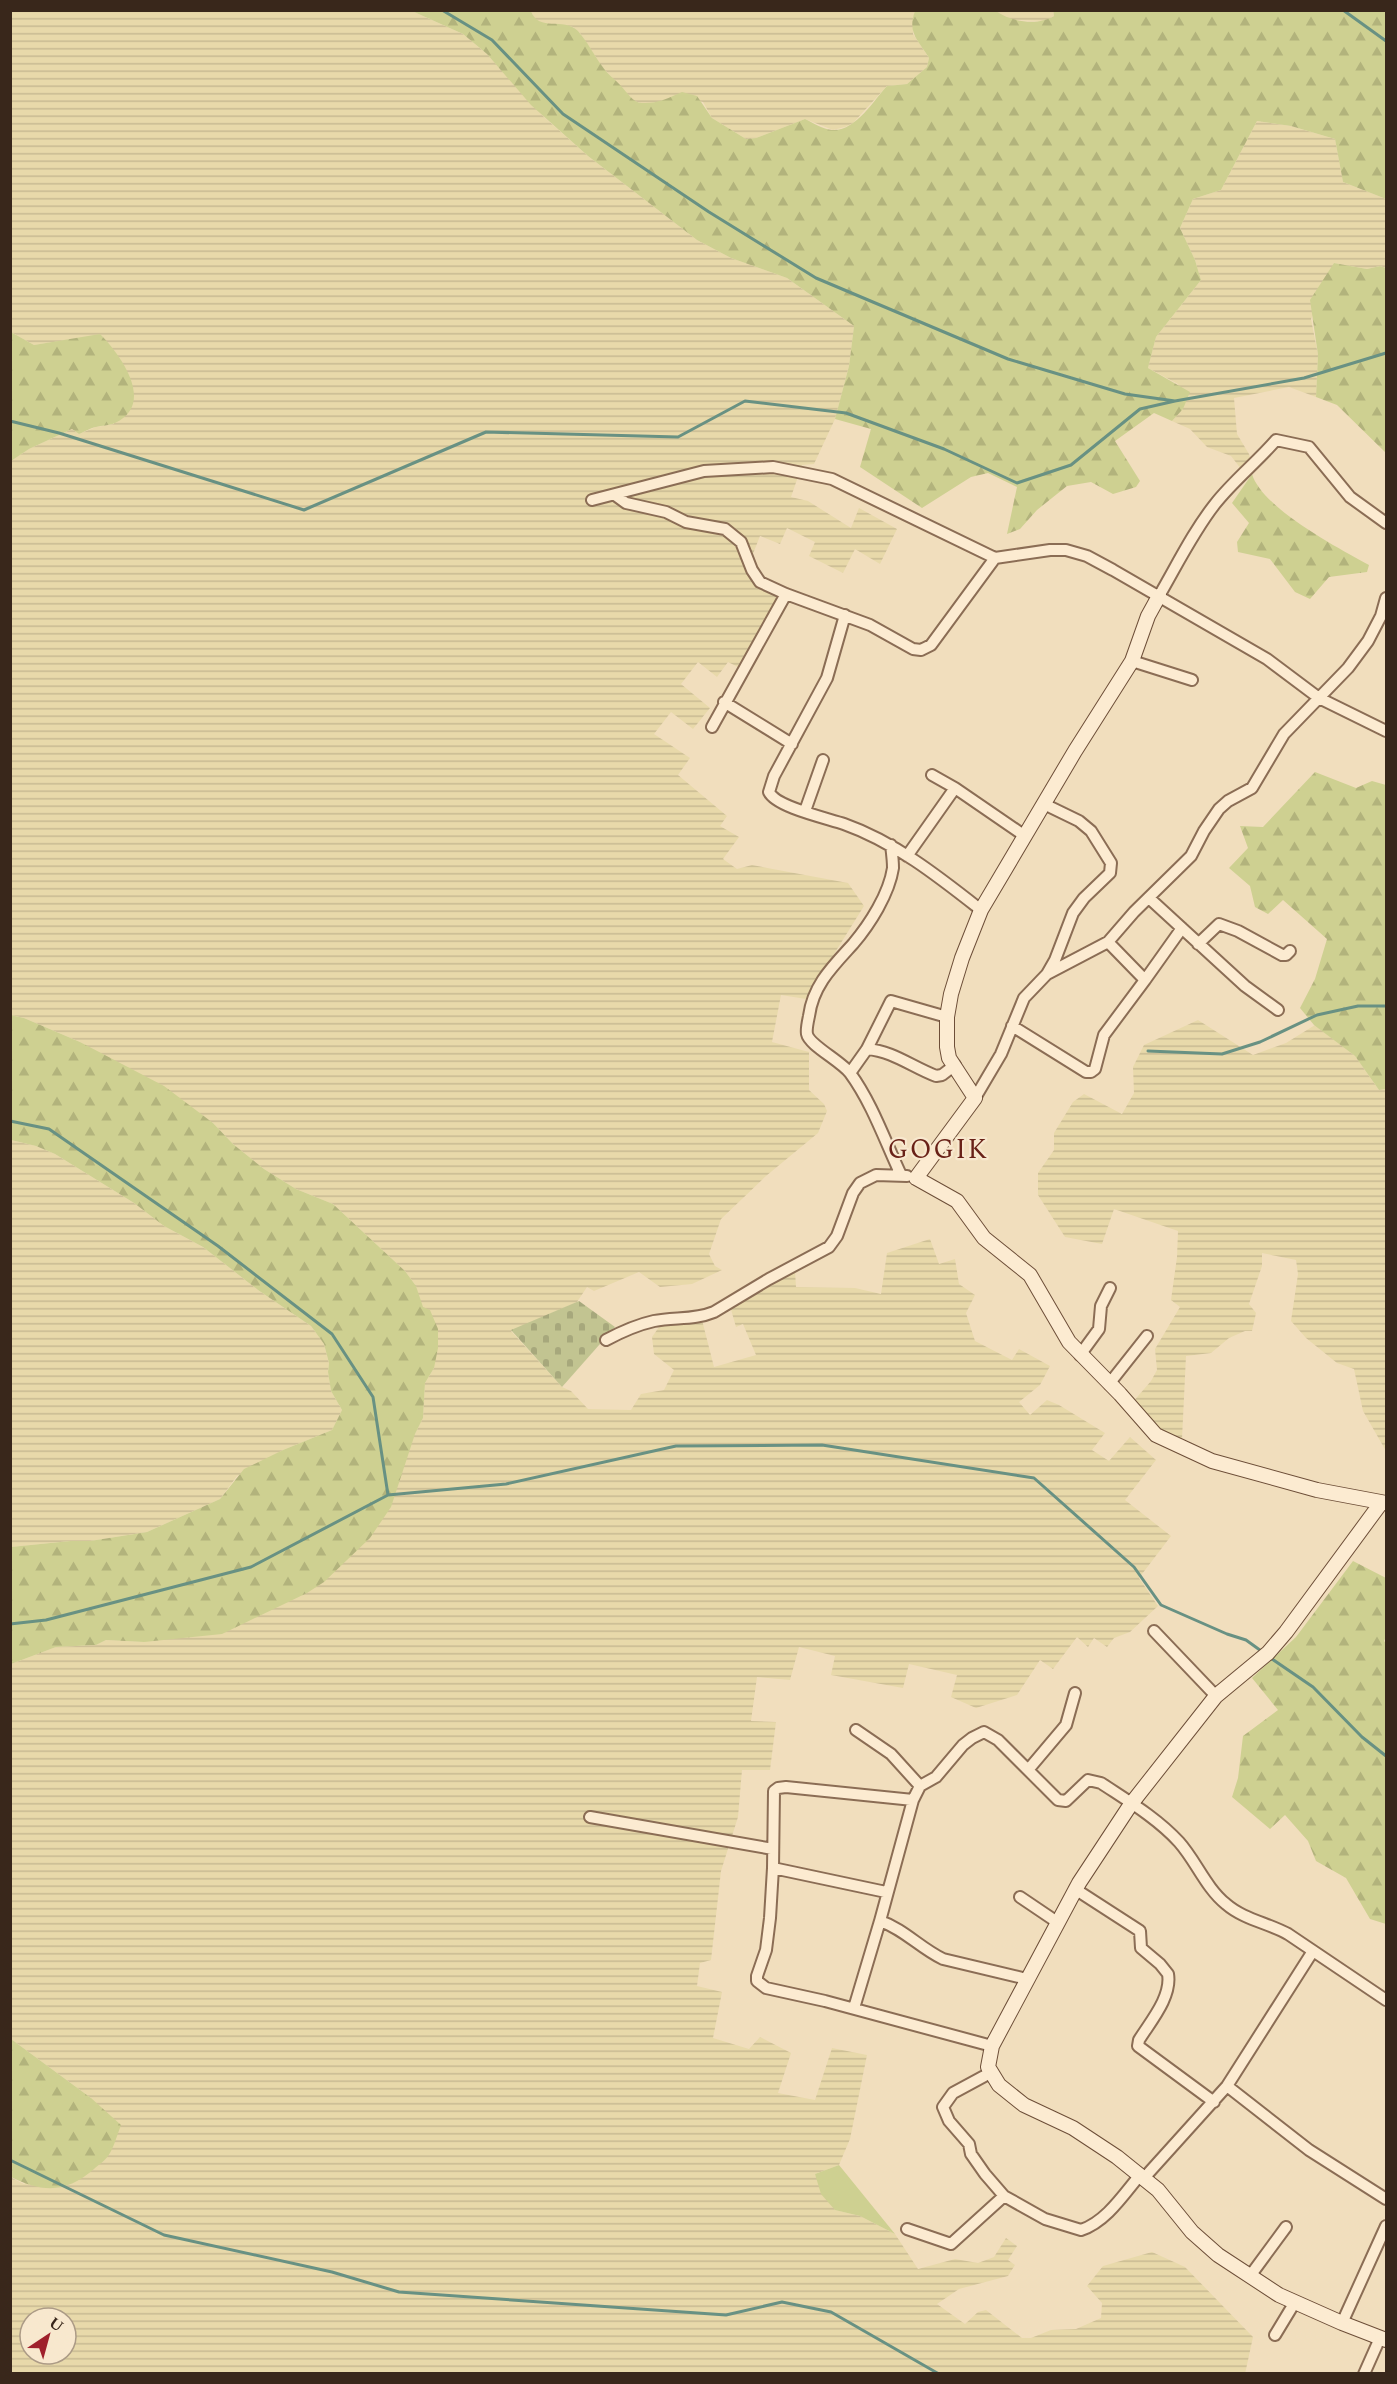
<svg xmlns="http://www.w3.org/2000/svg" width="1397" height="2384" viewBox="0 0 1397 2384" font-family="Spectral,serif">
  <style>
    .farmland { fill: url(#farmland-rules); fill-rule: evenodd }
    .green { fill: #ced091 }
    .forest { fill: url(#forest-firs) }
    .cemetery { fill: url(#cemetery-stones) }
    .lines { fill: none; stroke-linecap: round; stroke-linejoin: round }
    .stream { stroke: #689183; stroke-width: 3 }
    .street-casing { stroke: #8b6d55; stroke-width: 14 }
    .secondary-casing { stroke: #6d4e38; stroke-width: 16 }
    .street { stroke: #fcebd1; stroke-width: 10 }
    .secondary { stroke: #fcebd1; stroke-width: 14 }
    .labels { text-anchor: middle; stroke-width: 4.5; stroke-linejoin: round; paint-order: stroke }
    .quarter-label { font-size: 27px; letter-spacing: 1.5px; fill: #692117; stroke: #f8e8ce }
  </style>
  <defs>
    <pattern id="farmland-rules" width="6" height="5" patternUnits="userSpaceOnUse" patternTransform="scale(1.5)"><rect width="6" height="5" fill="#e8d9aa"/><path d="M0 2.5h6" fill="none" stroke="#c8ba92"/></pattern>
    <pattern id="forest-firs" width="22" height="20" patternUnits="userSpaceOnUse" patternTransform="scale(1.5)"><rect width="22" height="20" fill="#ced091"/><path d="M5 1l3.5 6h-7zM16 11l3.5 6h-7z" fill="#b2b37c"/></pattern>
    <pattern id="cemetery-stones" width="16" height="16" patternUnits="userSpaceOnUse" patternTransform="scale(1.5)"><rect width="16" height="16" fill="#c2c491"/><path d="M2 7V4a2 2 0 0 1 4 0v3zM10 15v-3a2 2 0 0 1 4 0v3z" fill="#a7a87c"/></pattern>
  </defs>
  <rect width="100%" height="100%" fill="#f1debd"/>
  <path class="farmland" d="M11 11H412L463 34 487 54 544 117 588 156 697 240 731 258 787 278 854 326 849 366 835 419 814 464 802 465 791 497 808 501 851 528 859 508 897 529 880 564 855 549 843 573 809 556 815 542 787 528 780 544 760 536 747 569 781 597 738 667 728 662 717 677 698 662 681 684 710 708 693 729 671 712 654 734 690 758 678 775 727 816 720 826 739 837 723 859 737 869 752 865 848 883 864 906 806 999 781 995 772 1042 809 1052V1090L824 1104 827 1111 818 1133 766 1176 721 1219 709 1254 715 1266 722 1270 692 1284 660 1287 639 1272 594 1291 587 1287 577 1302 511 1331 562 1387 571 1391 588 1409 631 1410 641 1394 664 1390 674 1370 654 1354 652 1337 659 1327 658 1324 702 1320 714 1367 756 1355 743 1324 736 1327 730 1306 795 1271 796 1287 855 1288 881 1294 887 1253 930 1239 939 1264 955 1259 959 1284 975 1295 966 1313 975 1341 1012 1360 1019 1349 1050 1366 1040 1385 1019 1402 1030 1415 1047 1400 1059 1405 1105 1433 1092 1450 1109 1461 1130 1437 1156 1460 1125 1500 1171 1536 1139 1578 1158 1606 1130 1632 1114 1638 1107 1647 1094 1638 1088 1647 1077 1637 1053 1669 1040 1660 1017 1695 976 1708 951 1697 957 1675 909 1664 903 1688 831 1675 835 1656 799 1647 790 1680 757 1677 751 1721 776 1722 770 1770H742L738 1817 721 1871 711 1960 700 1963 697 1986 722 1992 713 2038 749 2049 760 2037 791 2053 778 2093 815 2100 832 2048 867 2055 850 2139 839 2165 815 2174 835 2210 860 2216 895 2234 918 2269 955 2259 978 2263 994 2257 1006 2238 1017 2246 1008 2260 1015 2265 1008 2276 959 2289 937 2304 965 2324 978 2312 986 2310 1022 2338H1031L1051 2330 1076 2329 1101 2318 1102 2303 1087 2286 1103 2266 1152 2252 1185 2267 1253 2337 1245 2374 11 2373 10 2177 24 2184 91 2098 11 2039V1664L56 1647 96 1645 106 1640 144 1642 415 1434 423 1418 425 1383 434 1368 416 1286 405 1271 333 1204 296 1189 264 1169 233 1144 213 1123 80 1042 24 1018 11 1015V461L29 449 72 429 79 434 96 427 114 424 100 335 34 345 11 332ZM30 2318H66V2354H30Z
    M531 11H915L913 34 929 58 927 67 907 84 887 86 853 123 845 127 833 130 805 119 756 138 746 139 712 118 703 102 674 96 666 101 644 104 634 101 603 68 580 33 573 27 564 25 540 24 534 18Z
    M996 11H1053L1054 16 1046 21 1013 20 1005 18Z
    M1257 121 1291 126 1335 139 1343 182 1386 199V268L1380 266 1367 269 1334 263 1311 319 1318 355 1316 397 1289 387 1234 398 1237 434 1249 454 1251 462 1252 474 1248 478 1231 456 1207 447 1190 429 1172 421 1183 409 1178 384 1148 368 1156 337 1201 280 1195 260 1180 228 1193 199 1221 190Z
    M1198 1020 1253 1055 1286 1043 1315 1025 1355 1056 1379 1090 1386 1089V1462V1451L1363 1411 1354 1369 1337 1363 1306 1338 1291 1321 1298 1274 1296 1260 1262 1253V1266L1249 1304 1256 1313 1252 1331H1245L1229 1338 1211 1353 1186 1356 1182 1439 1168 1436 1132 1403 1151 1381 1157 1370 1155 1349 1180 1307 1171 1300 1177 1257 1178 1231 1114 1209 1102 1244 1065 1237 1038 1195V1173L1054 1150V1133L1073 1102 1084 1094 1122 1114 1134 1093 1133 1067 1144 1045Z
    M11 1140 36 1146 55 1154 134 1203 164 1226 203 1247 258 1290 311 1326 324 1344 329 1363 328 1372 331 1391 342 1410 332 1430 283 1450 237 1476 220 1499 147 1532 90 1541H70L11 1547Z"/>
  <path class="green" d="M839 2165 895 2234 860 2216 835 2210 821 2194 815 2174Z"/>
  <path class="forest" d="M1053 10 1386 11V199L1343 182 1335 139 1291 126 1257 121 1221 190 1193 199 1180 228 1195 260 1201 280 1156 337 1148 368 1190 392 1183 409 1172 421 1154 413 1115 441 1140 481 1136 487 1113 494 1091 482 1067 486 1037 510 1020 529 1007 534 1017 487 988 473 971 477 922 508 860 467 871 429 835 419 849 366 854 326 787 278 731 258 697 240 588 156 531 105 487 54 463 34 412 11H531C539 33 563 16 578 31 587 41 594 55 602 66 607 74 615 79 621 86 627 92 633 103 642 103 656 104 669 98 682 92L697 96 712 118 746 139 756 138 805 119C813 123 823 129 832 130 855 132 874 100 887 86L907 84 927 67 929 58C918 40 907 33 915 11H996C1011 22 1038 26 1054 16Z
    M1334 263 1367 269 1380 266 1386 268V453L1337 405 1316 397 1318 355 1310 300Z
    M11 332 34 345 100 334C121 355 156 404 115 423 109 426 102 425 96 427 90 428 84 432 79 434L72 429 29 449 11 461Z
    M1252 474C1262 508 1338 548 1369 565L1367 572 1329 577 1310 599 1295 592 1270 559 1238 552 1237 542 1249 523 1232 503Z
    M1315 772 1356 788 1372 781 1386 785V1089L1379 1090 1355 1056 1314 1025 1300 1008 1315 979 1327 939 1283 900 1268 914 1255 907 1250 886 1229 868 1248 848 1240 826 1263 827Z
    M11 1015 24 1018 80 1042 164 1086 213 1123 233 1144 264 1169 296 1189 333 1204 405 1271 416 1286 423 1307 430 1310 438 1329V1348L434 1368 425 1383 423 1418 415 1434 391 1507 370 1538 324 1582 307 1593 222 1634 144 1642 106 1640 96 1645 56 1647 11 1664V1547L70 1541H90L147 1532 220 1499 244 1469 283 1450 332 1430 342 1410 331 1391 328 1372 329 1363 324 1344 311 1326 258 1290 203 1247 164 1226 134 1203 55 1154 36 1146 11 1140Z
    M1353 1561 1386 1578V1637L1384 1641 1386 1643V1924L1370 1919 1346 1878 1316 1861 1308 1841 1285 1815 1270 1829 1232 1797 1238 1778 1243 1736 1278 1710 1252 1678 1296 1637Z
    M11 2039 91 2098 121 2125C117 2135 114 2148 108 2156 105 2161 98 2165 94 2169 67 2193 43 2193 11 2177Z"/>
  <path class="cemetery" d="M579 1301 615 1327 562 1387 511 1330Z"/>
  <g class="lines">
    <path class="stream" d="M442 10 492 40 563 114 709 212 816 278 1008 359 1125 394 1175 401 1304 378 1386 353
      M1343 10 1386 41
      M10 421 59 433 304 510 486 432 678 437 745 401 846 413 944 449 1017 483 1071 465 1140 409 1175 401
      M1148 1051 1222 1054 1260 1042 1317 1015 1358 1006H1386
      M10 1121 49 1129 218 1246 332 1334 373 1397 388 1495
      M10 1624 46 1620 251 1567 388 1495 506 1484 676 1446 822 1445 1034 1478 1134 1567 1161 1605 1227 1634 1246 1640 1264 1653
      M1269 1657 1313 1687 1362 1737 1386 1756
      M10 2160 164 2235 332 2272 399 2292 726 2315 782 2302 831 2312 939 2374"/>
    <defs>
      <path id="street" d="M615 495 626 503 666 512 686 522 725 529 741 542 752 570 760 582 786 594 870 625 913 649 921 650 931 645 995 558 1050 550H1066L1087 556 1113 570 1267 659 1319 698 1386 731
        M592 500 704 471 773 467 832 479 995 558
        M1159 596C1177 565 1193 532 1215 504 1233 481 1257 462 1276 440L1309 447 1350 497 1386 523
        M845 615 827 678 774 776 769 792C776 807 826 818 844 824 895 842 939 877 981 910
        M1132 661 1192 680
        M724 702 792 744
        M712 727 786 594
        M932 775 955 788
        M805 811 823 760
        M891 845C892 853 893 860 893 868 889 894 870 924 853 944 833 966 813 985 809 1016 808 1021 806 1029 807 1034 809 1045 841 1061 850 1073 872 1103 885 1141 901 1175
        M907 856 955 788 1025 836
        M1149 898 1245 986 1278 1010
        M1198 944 1219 924 1238 931 1282 955H1286L1290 951
        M1047 974 1108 942 1134 912 1191 856 1204 831 1219 809 1228 801 1252 788 1284 734 1348 668 1368 641 1381 616 1386 598
        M1145 980 1182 928
        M1012 1026 1086 1072H1091L1095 1069 1104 1035 1145 980 1108 942
        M867 1049 891 1001 947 1017
        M850 1073 867 1049C893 1051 912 1067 936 1076L942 1075 955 1065
        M975 1098 1001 1054 1024 998 1047 974 1055 960 1073 913 1084 898 1110 873 1111 863 1091 831 1079 821 1044 804
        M606 1340C621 1332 636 1325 654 1321 674 1317 695 1320 714 1312L769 1279 829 1247 837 1236 853 1193 860 1183 876 1175 907 1176
        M1080 1355 1099 1329 1101 1306 1110 1288
        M1109 1384 1147 1336
        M1154 1631 1216 1696
        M856 1730 891 1754 920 1786
        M1028 1770 1066 1725 1075 1693
        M913 1800 786 1787 778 1788 774 1791 773 1868 770 1918 766 1950 757 1976V1981L766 1988 825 2001 992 2046
        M590 1817 773 1849
        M773 1868 886 1892
        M1075 1889 1140 1931 1141 1948 1160 1964 1168 1974C1172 1997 1150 2022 1139 2040L1138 2046 1214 2102
        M1020 1897 1057 1922
        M1027 1979 943 1959C920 1948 904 1929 880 1921L913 1800 920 1786 936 1777 963 1745 972 1738 984 1732 998 1740 1058 1800 1066 1801 1088 1780 1101 1783C1128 1801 1157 1818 1179 1842 1196 1861 1206 1888 1226 1904 1243 1919 1268 1923 1288 1934L1386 2000
        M854 2008 880 1921
        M990 2073 953 2093 943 2107 949 2121 969 2144 971 2154 985 2174 1004 2196 1045 2219 1081 2230C1106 2222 1124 2194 1140 2175
        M1227 2086 1309 2150 1386 2199
        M1144 2178 1227 2086 1313 1951
        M907 2229 951 2244 1004 2196
        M1250 2276 1286 2227
        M1342 2323 1386 2226
        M1275 2335 1295 2302
        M1364 2374 1380 2338"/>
      <path id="secondary" d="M1159 596 1148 616 1132 661 1075 751 981 910 962 958 951 994 947 1017V1047L949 1058 975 1098 916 1178 957 1201 984 1238 1030 1275 1069 1342 1120 1394 1156 1435 1212 1461 1317 1490 1386 1503
        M1381 1503 1286 1632 1268 1653 1216 1696 1131 1804 1079 1883 992 2046 988 2067 999 2085 1024 2105 1073 2128 1117 2157 1158 2190 1192 2232 1218 2255 1279 2295 1342 2323 1386 2340"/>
    </defs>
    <use href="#street" class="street-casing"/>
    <use href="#secondary" class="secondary-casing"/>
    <use href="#street" class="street"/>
    <use href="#secondary" class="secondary"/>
  </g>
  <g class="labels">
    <g class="quarter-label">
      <text x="938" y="1158">GOGIK</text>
    </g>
  </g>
  <rect width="1397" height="2384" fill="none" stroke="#39271b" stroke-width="24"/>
  <g transform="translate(48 2336) rotate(36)"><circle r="28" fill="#f8e8ce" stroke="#ac9b86" stroke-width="1.5"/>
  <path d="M0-4.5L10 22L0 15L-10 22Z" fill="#9f202b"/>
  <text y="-9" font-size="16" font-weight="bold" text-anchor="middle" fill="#39271b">U</text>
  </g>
</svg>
